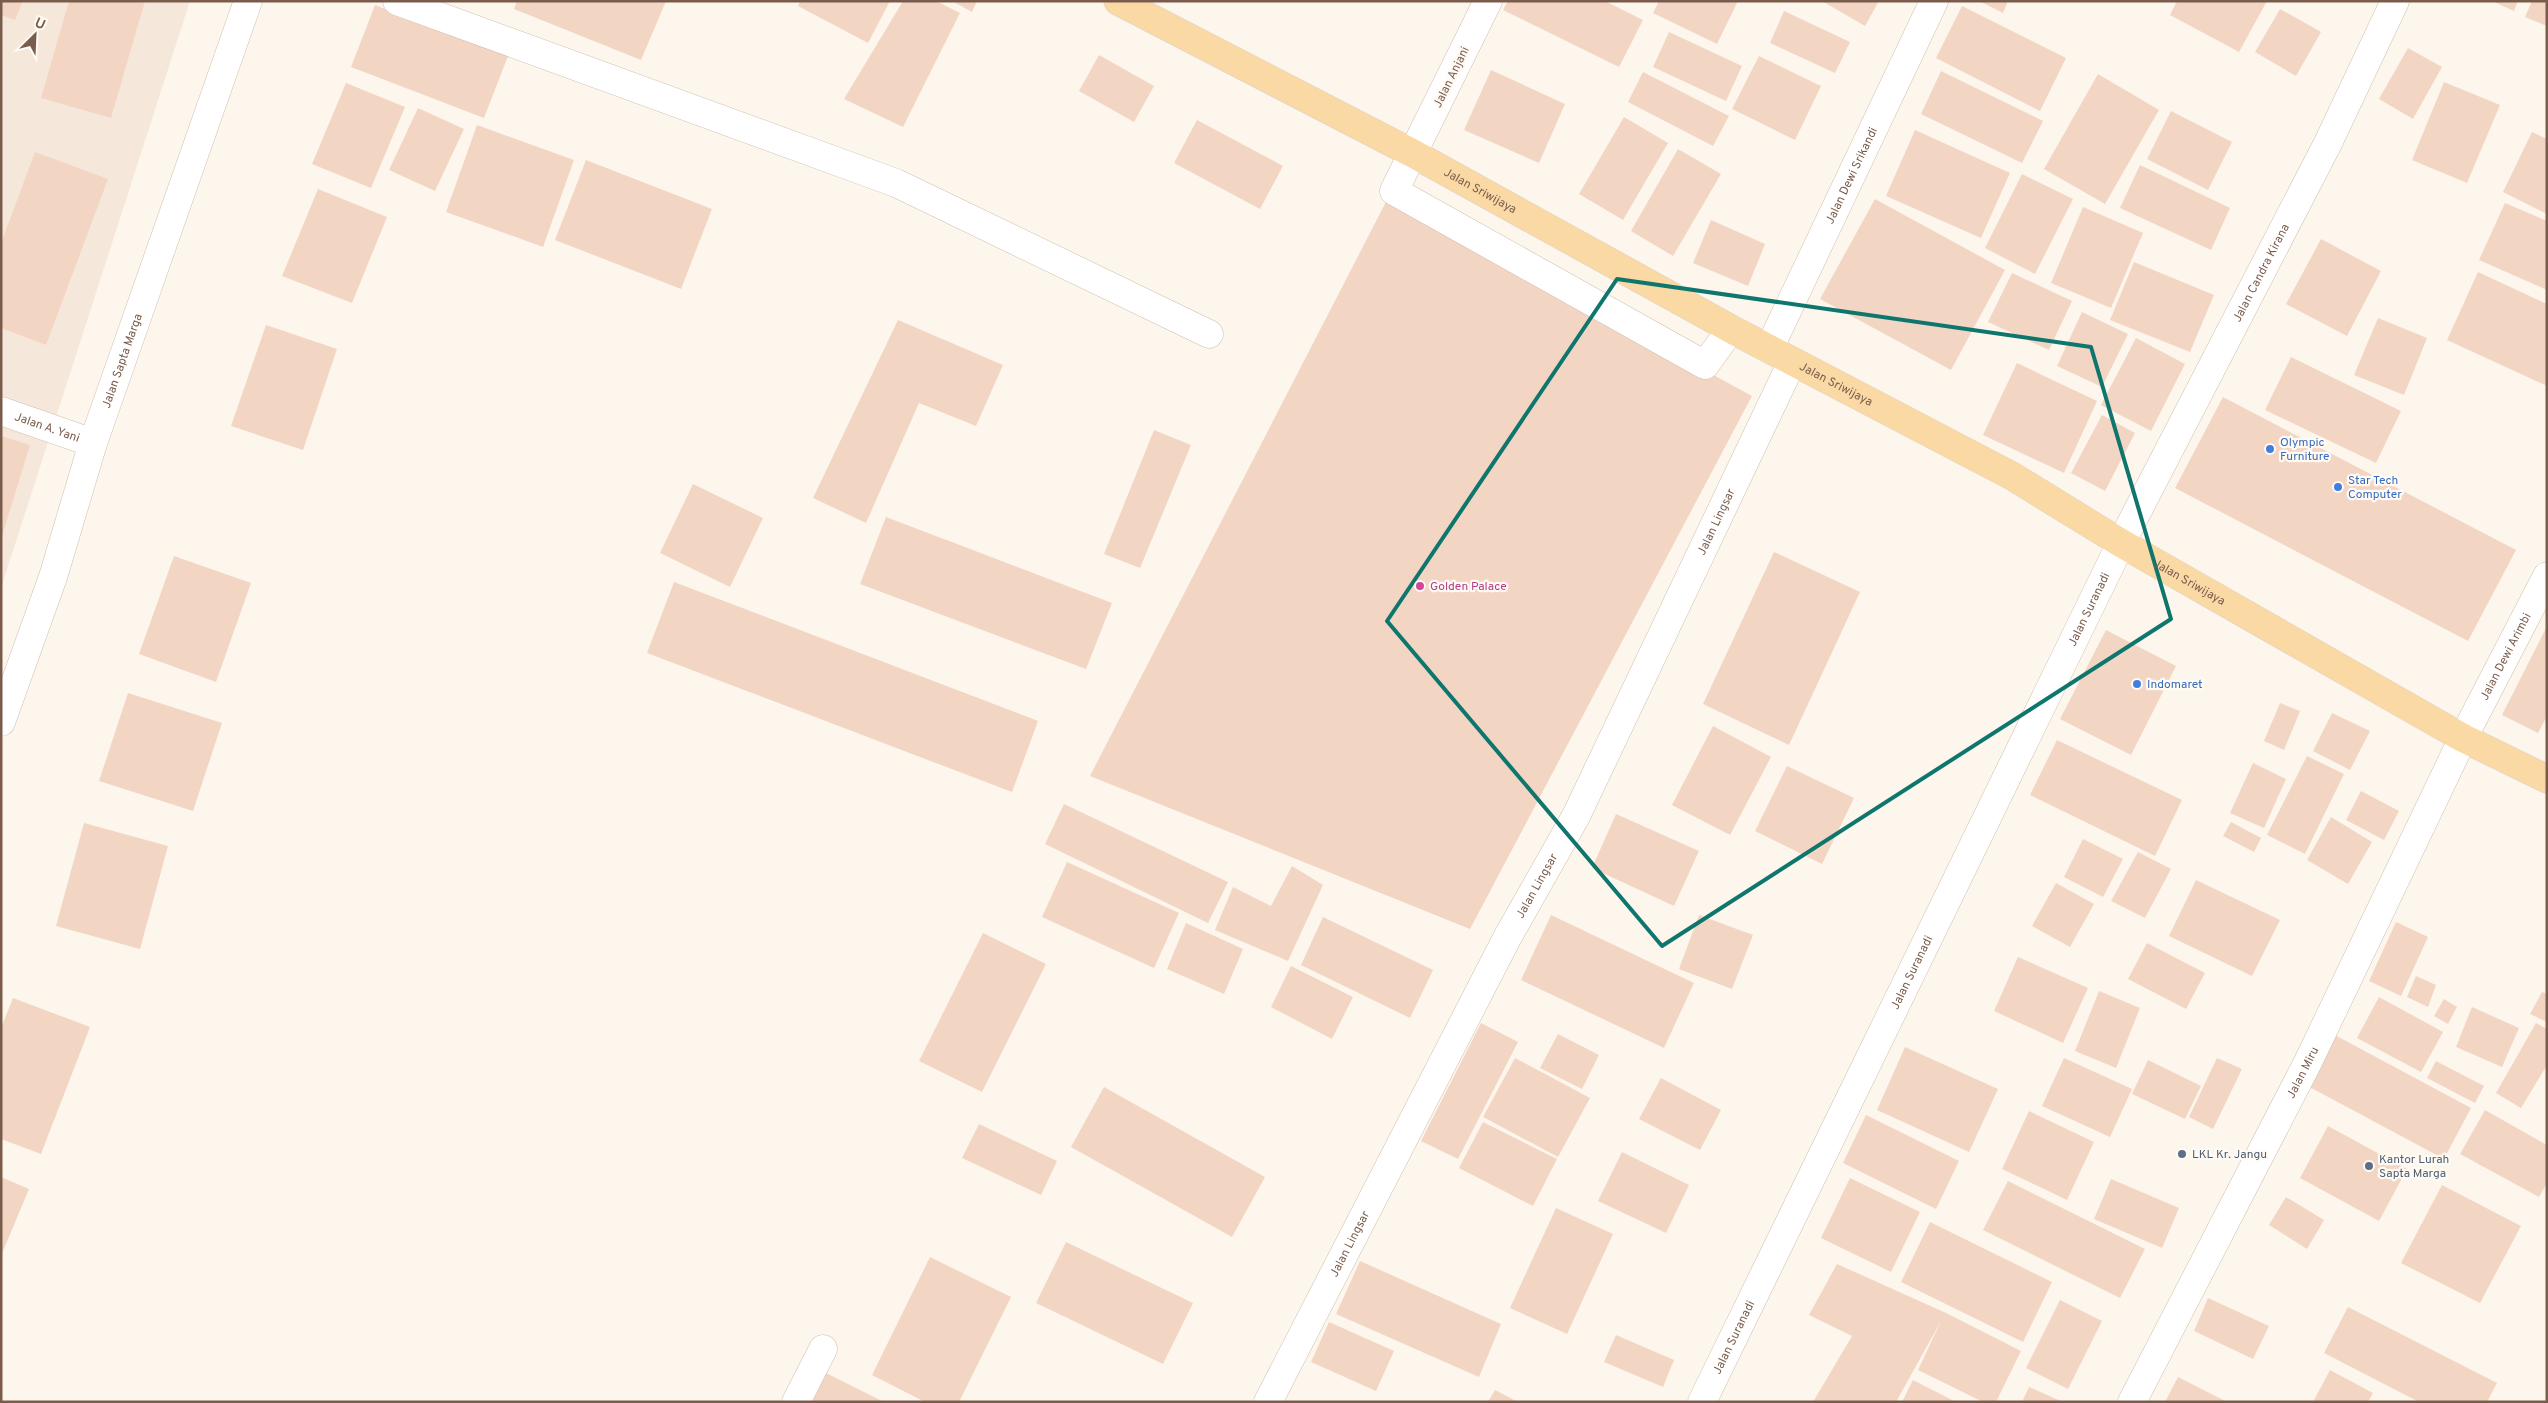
<svg xmlns="http://www.w3.org/2000/svg" width="2548" height="1403" viewBox="0 0 2548 1403" font-family="Overpass,sans-serif">
  <style>
    .residential { fill: #f5e8da }
    .building { fill: #f3d5c3 }
    .lines { fill: none; stroke-linecap: round; stroke-linejoin: round }
    .minor-casing { stroke: #d1beb0; stroke-width: 29 }
    .major-casing { stroke: #dad1cd; stroke-width: 29 }
    .minor { stroke: #fff; stroke-width: 28 }
    .major { stroke: #fbd9a5; stroke-width: 28 }
    .marked { fill: none; stroke: #0f766e; stroke-width: 4; stroke-linejoin: round }
    .shop-dot { fill: #3f7fe0; stroke: #fffaf3; stroke-width: 2 }
    .hotel-dot { fill: #d1479c; stroke: #fffaf3; stroke-width: 2 }
    .service-dot { fill: #5c6f8a; stroke: #fffaf3; stroke-width: 2 }
    .labels { text-anchor: middle; stroke-width: 4.5; stroke-linejoin: round; paint-order: stroke }
    .street-label { font-size: 12px; fill: #7a5c4d; stroke: #fffaf3 }
    .shop-label { font-size: 12px; fill: #366cbe; stroke: #fffaf3; text-anchor: start }
    .hotel-label { font-size: 12px; fill: #b23c85; stroke: #fffaf3; text-anchor: start }
    .service-label { font-size: 12px; fill: #4e5e75; stroke: #fffaf3; text-anchor: start }
  </style>
  <rect width="100%" height="100%" fill="#fdf6ec"/>
  <path class="residential" d="M1 1H190L1 588Z"/>
  <path class="building" d="M1 1H23L15 20 1 15Z
    M69 1H145L111 118 41 98Z
    M517 1H666L641 60 514 9Z
    M800 1H890L868 43 798 6Z
    M903 1H936L960 13 903 127 844 99Z
    M952 1H977L972 12Z
    M1508 1H1605L1643 20 1619 67 1503 10Z
    M1659 1H1738L1717 44 1653 13Z
    M1822 1H1879L1865 26Z
    M1979 1H2008L2003 13Z
    M2177 1H2267L2239 52 2170 15Z
    M2492 1H2518L2514 11Z
    M2532 1H2547V26L2525 17Z
    M375 5 508 56 484 118 351 67Z
    M1962 6 2066 58 2040 111 1936 58Z
    M2280 9 2321 32 2296 76 2255 52Z
    M1784 11 1850 42 1835 73 1770 43Z
    M1669 32 1742 66 1726 101 1653 67Z
    M2408 48 2442 67 2413 119 2379 99Z
    M1099 55 1154 86 1134 122 1079 91Z
    M1759 56 1821 86 1795 140 1732 109Z
    M1491 70 1565 104 1539 163 1464 130Z
    M1941 71 2043 121 2022 163 1921 114Z
    M1643 72 1729 116 1713 146 1628 102Z
    M2098 74 2159 110 2105 204 2044 169Z
    M2444 82 2500 105 2467 183 2412 160Z
    M346 83 405 107 371 188 312 164Z
    M418 108 464 129 435 191 389 170Z
    M2171 111 2232 142 2208 190 2147 159Z
    M1624 117 1668 143 1623 220 1579 194Z
    M1197 120 1283 166 1260 209 1174 163Z
    M477 125 574 160 543 247 446 212Z
    M1915 130 2010 173 1981 238 1886 196Z
    M2532 132 2547 139V214L2503 192Z
    M1678 149 1721 174 1673 256 1631 231Z
    M35 152 108 179 46 345 1 328V243Z
    M586 160 712 209 681 289 555 240Z
    M2140 165 2230 208 2211 250 2120 208Z
    M2022 174 2073 199 2035 274 1985 248Z
    M318 189 387 217 352 303 282 276Z
    M1388 198 1752 396 1470 929 1090 776Z
    M1875 199 2005 270 1951 370 1820 299Z
    M2505 203 2547 221V290L2479 260Z
    M2083 207 2143 233 2111 308 2051 283Z
    M1711 220 1765 244 1748 286 1693 263Z
    M2321 239 2381 271 2347 336 2286 304Z
    M2134 262 2214 295 2190 352 2110 320Z
    M2478 272 2547 304V386L2447 340Z
    M2012 273 2072 301 2049 350 1988 322Z
    M2082 312 2128 334 2102 387 2057 366Z
    M2378 318 2427 338 2404 395 2354 375Z
    M898 320 1003 365 976 426 919 403 866 523 813 498Z
    M266 325 337 349 303 450 231 426Z
    M2136 338 2185 364 2151 431 2101 405Z
    M2291 357 2401 411 2376 463 2265 410Z
    M2017 363 2097 401 2064 473 1983 435Z
    M2223 397 2516 550 2468 641 2175 488Z
    M2102 415 2135 433 2105 491 2071 473Z
    M1154 430 1191 445 1140 568 1104 554Z
    M1 436 30 445 2 536H1Z
    M693 484 763 518 730 587 660 553Z
    M886 517 1112 603 1086 669 860 584Z
    M1774 552 1860 592 1789 745 1703 704Z
    M174 556 251 583 216 682 139 654Z
    M674 582 1038 721 1012 792 647 653Z
    M2547 626V716L2538 733 2502 715Z
    M2106 630 2176 666 2131 755 2060 719Z
    M128 693 222 723 193 811 99 781Z
    M2280 703 2300 711 2284 750 2264 741Z
    M2332 713 2370 731 2350 770 2313 751Z
    M1713 726 1771 757 1730 835 1672 805Z
    M2057 740 2182 800 2155 856 2030 795Z
    M2307 756 2344 774 2305 854 2267 835Z
    M2253 763 2286 779 2264 828 2230 813Z
    M1787 766 1854 798 1822 864 1755 831Z
    M2361 791 2399 811 2384 840 2346 820Z
    M1064 804 1228 882 1208 923 1045 844Z
    M1616 814 1699 851 1674 906 1592 868Z
    M2331 817 2372 842 2348 884 2307 860Z
    M2231 822 2261 838 2254 852 2223 836Z
    M84 823 168 846 140 949 56 926Z
    M2083 839 2123 859 2103 897 2064 877Z
    M2138 852 2171 869 2145 918 2111 901Z
    M1067 862 1179 913 1154 968 1042 917Z
    M1292 866 1323 885 1288 961 1215 930 1233 887 1271 906Z
    M2196 880 2280 920 2252 976 2169 936Z
    M2056 883 2094 904 2070 947 2032 926Z
    M1551 915 1694 983 1664 1048 1521 980Z
    M1699 915 1753 935 1732 989 1679 969Z
    M1323 917 1433 970 1410 1018 1301 965Z
    M2396 922 2428 937 2401 996 2369 981Z
    M1186 923 1243 949 1224 994 1167 969Z
    M983 933 1046 964 982 1092 919 1061Z
    M2147 943 2205 973 2186 1009 2128 979Z
    M2018 957 2088 988 2063 1043 1994 1011Z
    M1291 966 1353 997 1332 1039 1271 1007Z
    M2416 976 2436 985 2428 1007 2407 997Z
    M2099 991 2140 1008 2116 1068 2075 1051Z
    M2542 992 2547 994V1022L2530 1014Z
    M2379 997 2443 1032 2421 1072 2357 1038Z
    M13 998 90 1027 41 1154 1 1139V1028Z
    M2444 999 2457 1007 2448 1024 2434 1016Z
    M2472 1007 2519 1028 2502 1067 2456 1047Z
    M1481 1023 1518 1042 1458 1159 1421 1141Z
    M2536 1023 2547 1029V1065L2521 1108 2496 1093Z
    M2331 1033 2471 1108 2444 1159 2304 1084Z
    M1558 1034 1599 1055 1582 1089 1540 1068Z
    M1905 1047 1998 1089 1969 1152 1877 1110Z
    M1515 1058 1590 1098 1558 1157 1483 1117Z
    M2064 1058 2132 1089 2110 1137 2042 1106Z
    M2217 1058 2242 1069 2213 1129 2189 1117Z
    M2148 1060 2201 1086 2185 1119 2132 1094Z
    M2436 1061 2484 1086 2475 1103 2427 1078Z
    M1661 1078 1721 1110 1700 1150 1639 1119Z
    M1104 1087 1265 1177 1232 1237 1071 1147Z
    M2485 1110 2547 1145V1183L2539 1197 2460 1154Z
    M2029 1111 2094 1142 2067 1200 2002 1169Z
    M1866 1115 1959 1161 1936 1209 1843 1163Z
    M1483 1122 1557 1159 1533 1206 1459 1168Z
    M979 1124 1057 1161 1041 1195 962 1158Z
    M2328 1126 2407 1169 2379 1221 2300 1178Z
    M1622 1152 1689 1185 1666 1233 1598 1201Z
    M1 1177 29 1189 1 1256Z
    M1850 1178 1920 1212 1891 1272 1821 1238Z
    M2111 1179 2179 1208 2162 1248 2094 1219Z
    M2008 1181 2145 1249 2120 1298 1983 1230Z
    M2442 1185 2521 1226 2480 1303 2401 1263Z
    M2286 1197 2324 1220 2307 1249 2269 1225Z
    M1556 1208 1613 1234 1567 1334 1510 1308Z
    M1930 1222 2052 1282 2023 1342 1901 1282Z
    M1066 1242 1193 1303 1163 1364 1036 1303Z
    M930 1257 1011 1297 959 1402H925L872 1375Z
    M1360 1261 1501 1324 1479 1377 1336 1314Z
    M1837 1264 1946 1313 2021 1351 1996 1402H1983L1918 1370 1941 1321 1896 1402H1813L1852 1336 1809 1315Z
    M2208 1298 2269 1326 2253 1359 2194 1331Z
    M2060 1300 2102 1321 2068 1389 2026 1368Z
    M2348 1307 2497 1383 2487 1402H2419L2324 1353Z
    M1329 1322 1394 1351 1376 1391 1311 1362Z
    M1616 1335 1674 1360 1663 1387 1604 1362Z
    M818 1369 884 1402H802Z
    M2330 1370 2373 1393 2368 1402H2313Z
    M2178 1377 2227 1402H2165Z
    M1913 1380 1956 1402H1902Z
    M2029 1387 2063 1402H2022Z
    M1495 1390 1518 1402H1488Z"/>
  <g class="lines">
    <defs>
      <g id="minor">
        <path d="M397 1 896 183 1209 334"/>
        <path d="M1488 1 1394 191 1705 365 1731 329"/>
        <path id="s1" d="M1769 349 1934 1"/>
        <path id="s2" d="M1 411 93 443"/>
        <path id="s3" d="M1 722 53 577 93 443 248 1"/>
        <path d="M796 1402 823 1349"/>
        <path id="s4" d="M1268 1402 1507 938 1576 816 1792 362"/>
        <path id="s5" d="M1702 1402 2121 543 2328 143 2395 1"/>
        <path id="s6" d="M2132 1402 2308 1062 2463 738 2547 576"/>
      </g>
      <g id="major">
        <path id="s7" d="M1118 1 1414 154 1731 329 2012 476 2121 543 2463 738 2547 779"/>
      </g>
    </defs>
    <use href="#minor" class="minor-casing"/>
    <use href="#major" class="major-casing"/>
    <use href="#minor" class="minor"/>
    <use href="#major" class="major"/>
  </g>
  <path class="marked" d="M1617 279 2091 347 2171 619 1662 946 1387 621Z"/>
  <g class="shop-dot">
    <circle cx="2270" cy="449" r="5"/>
    <circle cx="2338" cy="487" r="5"/>
    <circle cx="2137" cy="684" r="5"/>
  </g>
  <circle class="hotel-dot" cx="1420" cy="586" r="5"/>
  <g class="service-dot">
    <circle cx="2182" cy="1154" r="5"/>
    <circle cx="2369" cy="1166" r="5"/>
  </g>
  <g class="labels">
    <g class="street-label">
      <text transform="translate(1451 77) rotate(-64)" y="4">Jalan Anjani</text>
      <text dy="4" stroke="none"><textPath href="#s1" startOffset="192">Jalan Dewi Srikandi</textPath></text>
      <text dy="4" stroke="none"><textPath href="#s7" startOffset="409">Jalan Sriwijaya</textPath></text>
      <text dy="4" stroke="none"><textPath href="#s5" startOffset="1260">Jalan Candra Kirana</textPath></text>
      <text dy="4" stroke="none"><textPath href="#s3" startOffset="381">Jalan Sapta Marga</textPath></text>
      <text dy="4" stroke="none"><textPath href="#s7" startOffset="814">Jalan Sriwijaya</textPath></text>
      <text dy="4" stroke="none"><textPath href="#s2" startOffset="49">Jalan A. Yani</textPath></text>
      <text dy="4" stroke="none"><textPath href="#s4" startOffset="988">Jalan Lingsar</textPath></text>
      <text dy="4" stroke="none"><textPath href="#s7" startOffset="1219">Jalan Sriwijaya</textPath></text>
      <text dy="4" stroke="none"><textPath href="#s5" startOffset="882">Jalan Suranadi</textPath></text>
      <text dy="4" stroke="none"><textPath href="#s6" startOffset="834">Jalan Dewi Arimbi</textPath></text>
      <text dy="4" stroke="none"><textPath href="#s4" startOffset="582">Jalan Lingsar</textPath></text>
      <text dy="4" stroke="none"><textPath href="#s5" startOffset="478">Jalan Suranadi</textPath></text>
      <text dy="4" stroke="none"><textPath href="#s6" startOffset="371">Jalan Miru</textPath></text>
      <text dy="4" stroke="none"><textPath href="#s4" startOffset="178">Jalan Lingsar</textPath></text>
      <text dy="4" stroke="none"><textPath href="#s5" startOffset="72">Jalan Suranadi</textPath></text>
    </g>
    <g class="shop-label">
      <text x="2280" y="446">Olympic<tspan x="2280" dy="14">Furniture</tspan></text>
      <text x="2348" y="484">Star Tech<tspan x="2348" dy="14">Computer</tspan></text>
      <text x="2147" y="688">Indomaret</text>
    </g>
    <g class="hotel-label">
      <text x="1430" y="590">Golden Palace</text>
    </g>
    <g class="service-label">
      <text x="2192" y="1158">LKL Kr. Jangu</text>
      <text x="2379" y="1163">Kantor Lurah<tspan x="2379" dy="14">Sapta Marga</tspan></text>
    </g>
  </g>
  <rect width="2548" height="1403" fill="none" stroke="#7a5c4d" stroke-width="5"/>
  <g transform="translate(35 35) rotate(24)" stroke="#fffaf3" stroke-width="4" paint-order="stroke">
  <path d="M0-4L9 19L0 12L-9 19Z" fill="#7a5c4d"/>
  <text y="-8" font-size="14" font-weight="bold" text-anchor="middle" fill="#7a5c4d">U</text>
  </g>
</svg>
